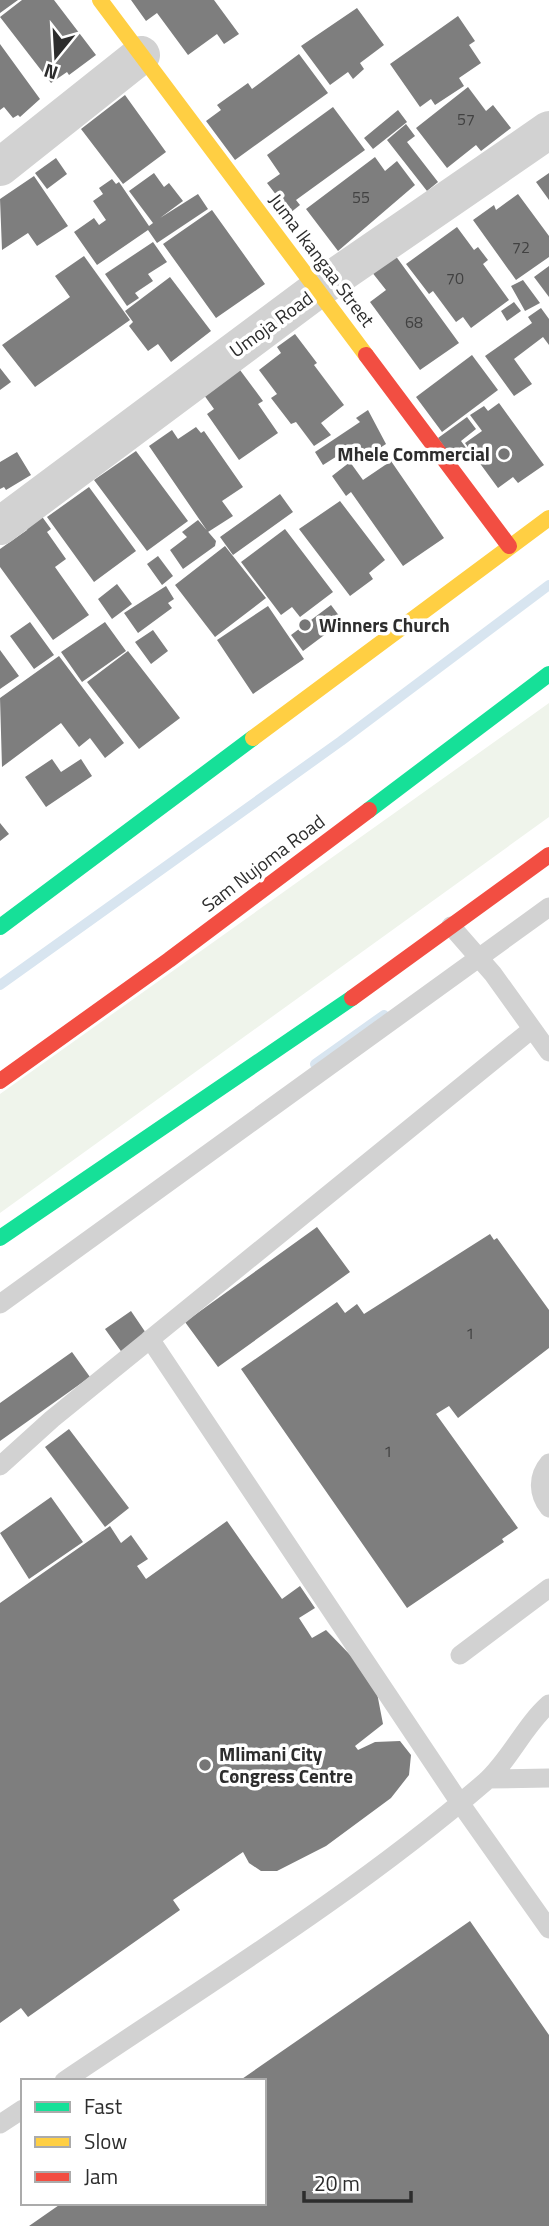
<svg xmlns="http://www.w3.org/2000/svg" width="549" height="2226" viewBox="0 0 549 2226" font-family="'Titillium Web',sans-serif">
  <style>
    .green { fill: #eff4eb }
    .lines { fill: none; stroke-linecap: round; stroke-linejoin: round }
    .stream { stroke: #d8e5f0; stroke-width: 10 }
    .building { fill: #7e7e7e }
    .lane { stroke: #d2d2d2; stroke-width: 19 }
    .street { stroke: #d2d2d2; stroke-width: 38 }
    .fast { stroke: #16e098; stroke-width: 16 }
    .slow { stroke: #ffcf43; stroke-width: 16 }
    .jam { stroke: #f24e42; stroke-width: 16 }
    .poi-dot { fill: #767676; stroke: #fff; stroke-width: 2.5 }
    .labels { text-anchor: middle; stroke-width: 7; stroke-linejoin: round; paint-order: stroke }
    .number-label { font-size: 16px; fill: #414141 }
    .street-label { font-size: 19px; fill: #2d2d2d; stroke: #fff }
    .poi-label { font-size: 19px; font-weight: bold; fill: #2d2d2d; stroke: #fff; text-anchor: start }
  </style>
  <rect width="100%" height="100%" fill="#fff"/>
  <path class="green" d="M549 703V817L0 1213V1094Z"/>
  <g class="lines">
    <path class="stream" d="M0 985 341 741 549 585
      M315 1064 384 1015"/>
  </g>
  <path class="building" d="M0 0H18L0 13Z
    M22 0H54L96 55 69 75 67 72 51 83 0 17Z
    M131 0H214L239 34 224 44 217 34 188 55 157 13 146 21Z
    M357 8 384 45 360 63 364 69 353 79 348 72 330 85 301 46Z
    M458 16 475 41 469 45 481 63 459 78 464 86 435 105 431 99 420 107 390 64Z
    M0 44 40 99 20 117 18 115 13 118 4 107 0 110Z
    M299 54 328 93 235 160 206 121 221 110 217 105 248 83 252 89Z
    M468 87 486 111 493 105 511 128 481 151 476 145 447 168 416 128Z
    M125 95 166 152 123 184 81 129Z
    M333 107 365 150 296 200 300 205 290 213 267 183 280 174 267 155Z
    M398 110 407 122 373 149 364 138Z
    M406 124 415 136 407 142 438 182 427 191 387 140Z
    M375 157 385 171 397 161 415 185 338 251 306 209Z
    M56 158 67 174 47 189 35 173Z
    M154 173 164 187 169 183 183 201 160 218 198 194 208 209 157 243 148 230 97 265 74 232 94 218 99 225 106 220 93 201 103 194 99 188 112 179 116 184 119 182 149 226 153 223 129 191Z
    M549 173V200L536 182Z
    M34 176 68 226 37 246 28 233 2 250 0 199Z
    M518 194 549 236V257L516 280 473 220 494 205 496 210Z
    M212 210 265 284 216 318 163 244Z
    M457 227 474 250 478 247 488 260 483 264 509 300 471 328 463 317 456 322 433 291 429 294 406 264Z
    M153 242 167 262 148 274 153 281 135 293 139 298 127 306 105 274Z
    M395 255 459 343 420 370 370 302 386 290 371 271Z
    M84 256 130 320 35 387 2 345 70 297 55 276Z
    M549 266V297L534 277Z
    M170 277 211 331 171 362 158 344 148 351 129 326 133 322 125 311Z
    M523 280 540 303 525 311 511 286Z
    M514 302 521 311 507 321 501 311Z
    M541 308 549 319V345L543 337 514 359 532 384 514 396 485 356 532 323 528 317Z
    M295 334 317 363 314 365 344 405 321 423 331 435 314 446 296 422 291 424 271 398 277 394 259 370 281 353 277 347Z
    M472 355 498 390 442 432 416 397Z
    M0 368 11 382 0 390Z
    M240 370 263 401 258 404 278 433 239 460 207 414 214 409 204 395Z
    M499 403 544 465 518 483 513 477 498 488 465 443 482 431 470 415 484 406 488 411Z
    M368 410 386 444 355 464 352 461 348 463 342 453 323 465 315 452 360 422 356 418Z
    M467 417 476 429 461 441 469 452 455 462 438 438Z
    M196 427 201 433 204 431 243 487 222 501 233 516 208 532 149 446 172 430 178 439Z
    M136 451 188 521 147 551 94 480Z
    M17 452 31 475 6 490 4 487 0 489V462Z
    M391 461 444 538 403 566 351 492 346 496 332 476 350 462 363 480Z
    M89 487 136 551 94 582 47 517Z
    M280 494 293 512 233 555 220 537Z
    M340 501 385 560 369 573 373 579 350 596 299 529Z
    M35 507 51 529 47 532 66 559 55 567 89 615 53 640 0 567V549L27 530Z
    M198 520 216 541 215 546 183 569 170 550 187 537 182 532Z
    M285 529 333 592 300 617 292 607 281 615 241 562Z
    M225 546 266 598 215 637 175 585Z
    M158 556 173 576 162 585 147 564Z
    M117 584 132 604 112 619 98 599Z
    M166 586 174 599 168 603 172 608 138 633 124 613Z
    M331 605 343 621 303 651 291 635Z
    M268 606 304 659 253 694 217 640Z
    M30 622 54 655 34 669 10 636Z
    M105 622 126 651 82 682 61 652Z
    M153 630 168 651 151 664 135 642Z
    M0 650 19 676 0 689Z
    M128 651 180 718 139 749 87 682Z
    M59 656 124 743 105 758 90 738 79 747 61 723 2 767 0 698Z
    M52 759 61 772 81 759 92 776 46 807 25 777Z
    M0 823 9 834 0 841Z
    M317 1227 350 1272 218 1367 185 1322Z
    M490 1234 494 1240 497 1238 549 1310V1348L458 1418 449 1406 436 1414 518 1528 502 1539 504 1542 407 1608 241 1369 337 1302 345 1313 357 1304 364 1314Z
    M131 1311 148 1336 123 1354 105 1329Z
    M72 1352 90 1377 0 1441V1403Z
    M69 1429 129 1508 105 1527 45 1447Z
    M51 1497 83 1542 29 1579 0 1533Z
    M227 1521 282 1599 300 1586 315 1608 299 1618 312 1638 326 1630 357 1662 377 1693 383 1724 355 1746 358 1750 375 1742 400 1741 411 1755 409 1775 391 1798 326 1846 277 1871H261L249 1863 243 1852 173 1900 180 1910 28 2017 21 2008 0 2023V1603L110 1526 121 1543 131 1535 148 1559 137 1566 146 1579Z
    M470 1921 549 2035V2226H29L62 2203H264V2081H239Z"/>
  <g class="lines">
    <path class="lane" d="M451 926 493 974 549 1052
      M0 1304 549 907
      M150 1339 460 1803 549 1929
      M549 1463C537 1477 538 1494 549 1508
      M0 1466 52 1419 531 1030
      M460 1655 549 1588
      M488 1779 549 1778
      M64 2081C206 1985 355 1894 485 1782 510 1760 524 1726 549 1704
      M0 2124 23 2109"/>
    <path class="street" d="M0 167 141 55
      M0 526 318 289 549 130"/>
    <path class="fast" d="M369 810 549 674
      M0 927 253 738
      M0 1238 352 998"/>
    <path class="slow" d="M100 0 366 355
      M253 738 549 518"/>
    <path class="jam" d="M366 355 509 546
      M352 998 549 855
      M0 1081 169 960 369 810"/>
  </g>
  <g class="poi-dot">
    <circle cx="504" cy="454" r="7"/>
    <circle cx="305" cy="625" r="7"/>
    <circle cx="205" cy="1765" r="7"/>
  </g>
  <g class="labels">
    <g class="number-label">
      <text x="466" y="125">57</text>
      <text x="361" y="203">55</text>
      <text x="521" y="253">72</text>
      <text x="455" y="284">70</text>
      <text x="414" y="328">68</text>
      <text x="470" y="1339">1</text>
      <text x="388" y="1457">1</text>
    </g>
    <g class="street-label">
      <text transform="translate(322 260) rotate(53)" y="7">Juma Ikangaa Street</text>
      <text transform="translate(271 324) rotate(-36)" y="7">Umoja Road</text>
      <text transform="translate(263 863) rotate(-37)" y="7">Sam Nujoma Road</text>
    </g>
    <g class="poi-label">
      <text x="490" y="461" text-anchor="end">Mhele Commercial</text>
      <text x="319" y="632">Winners Church</text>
      <text x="219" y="1761">Mlimani City<tspan x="219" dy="22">Congress Centre</tspan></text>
    </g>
  </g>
  <rect x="21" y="2079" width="245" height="126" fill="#ffffff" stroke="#ababab" stroke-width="2"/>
  <rect x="35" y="2102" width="35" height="10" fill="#16e098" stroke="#ababab" stroke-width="2"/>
  <text x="84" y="2114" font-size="21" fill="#2d2d2d">Fast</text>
  <rect x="35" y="2137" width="35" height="10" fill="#ffcf43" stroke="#ababab" stroke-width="2"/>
  <text x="84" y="2149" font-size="21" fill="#2d2d2d">Slow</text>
  <rect x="35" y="2172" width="35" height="10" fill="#f24e42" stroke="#ababab" stroke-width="2"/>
  <text x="84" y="2184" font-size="21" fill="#2d2d2d">Jam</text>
  <g transform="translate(56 56) rotate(198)" stroke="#ffffff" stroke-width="5" paint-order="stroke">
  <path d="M0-5L12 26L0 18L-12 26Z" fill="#2d2d2d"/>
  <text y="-10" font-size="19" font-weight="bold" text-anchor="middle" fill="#2d2d2d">N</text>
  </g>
  <path d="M304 2191v10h107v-10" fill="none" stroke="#2d2d2d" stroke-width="3.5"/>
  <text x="314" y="2191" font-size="21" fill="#2d2d2d" stroke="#ffffff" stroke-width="5" paint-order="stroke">20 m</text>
</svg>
